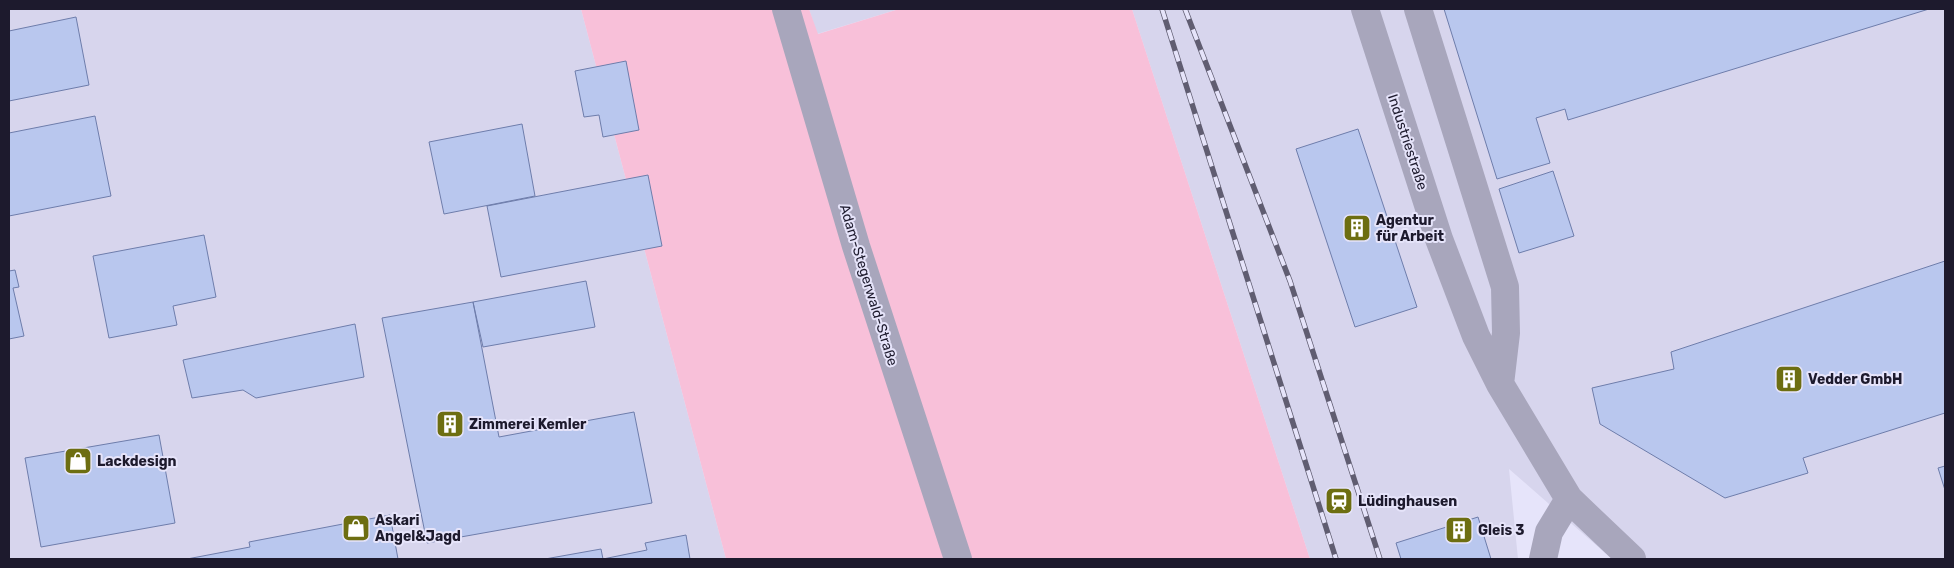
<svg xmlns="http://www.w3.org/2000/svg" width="1954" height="568" viewBox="0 0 1954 568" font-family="Rubik,sans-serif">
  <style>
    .built { fill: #d7d5ed }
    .green { fill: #f8c0d9 }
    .building { fill: #b9c7ee; stroke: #6e7dab }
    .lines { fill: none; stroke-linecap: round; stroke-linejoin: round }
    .minor { stroke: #a8a6bc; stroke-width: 28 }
    .rail-casing { stroke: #605d71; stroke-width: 5.5 }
    .rail { stroke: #e6e4fa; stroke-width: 4; stroke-dasharray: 11; stroke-linecap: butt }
    .labels { text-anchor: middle; stroke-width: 4; stroke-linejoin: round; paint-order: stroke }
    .street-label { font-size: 14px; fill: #1d1a2d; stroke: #e6e4fa }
    .poi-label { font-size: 14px; font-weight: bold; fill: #1d1a2d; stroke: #e6e4fa; text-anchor: start }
  </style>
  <rect width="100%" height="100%" fill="#e6e4fa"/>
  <path class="built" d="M9 9H581L726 559H9Z
    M809 9H899L817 34Z
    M1132 9H1945V559H1612L1509 469 1518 559H1310Z"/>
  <path class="green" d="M581 9H809L818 34 899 9H1132L1310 559H726Z"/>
  <path class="building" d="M1444 9H1929L1568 120 1565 109 1536 118 1550 163 1497 179Z
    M76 17 89 85 9 101V31Z
    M626 61 639 130 603 137 599 115 584 117 575 71Z
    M95 116 111 196 9 216V133Z
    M522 124 535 196 444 214 429 142Z
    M1358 129 1417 307 1355 327 1296 149Z
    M1553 171 1574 236 1519 253 1499 189Z
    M648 175 662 246 501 277 487 206Z
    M204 235 216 297 173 306 177 325 109 338 93 256Z
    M1945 261V413L1803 458 1808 473 1725 498 1600 424 1592 388 1674 369 1671 352Z
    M15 270 19 287 13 288 24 336 9 339V271Z
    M586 281 595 327 483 347 473 302Z
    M473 302 499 437 634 412 652 503 427 543 382 318Z
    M355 324 364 377 256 398 243 390 192 398 183 360Z
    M159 435 175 523 41 547 25 458Z
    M1945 466V490L1938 468Z
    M390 515 398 559H187L250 547 249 542Z
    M1478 517 1491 559H1401L1396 543Z
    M686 535 690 559H603L647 550 645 543Z
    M601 549 603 559H545Z"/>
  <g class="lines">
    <path class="minor" d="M786 9 856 246 958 559
      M1365 9 1439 239 1476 336 1500 384 1569 499 1632 559
      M1418 9 1505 287 1506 333 1500 384
      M1543 559 1549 532 1569 499"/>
    <defs>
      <path id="rail" d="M1162 9 1336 559
        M1185 9 1290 281 1380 559"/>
    </defs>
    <use href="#rail" class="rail-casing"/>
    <use href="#rail" class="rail"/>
  </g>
  <defs>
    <symbol id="building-square" viewBox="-11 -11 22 22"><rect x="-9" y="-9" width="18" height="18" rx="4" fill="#6d6e11" stroke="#e6e4fa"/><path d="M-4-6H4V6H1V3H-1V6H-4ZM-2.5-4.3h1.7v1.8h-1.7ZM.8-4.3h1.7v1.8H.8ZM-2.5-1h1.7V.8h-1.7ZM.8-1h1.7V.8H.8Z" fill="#fff"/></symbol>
    <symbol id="shop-square" viewBox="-11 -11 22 22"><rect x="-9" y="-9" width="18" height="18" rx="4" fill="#6d6e11" stroke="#e6e4fa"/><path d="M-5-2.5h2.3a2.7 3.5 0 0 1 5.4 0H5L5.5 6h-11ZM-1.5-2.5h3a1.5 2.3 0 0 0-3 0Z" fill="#fff"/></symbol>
    <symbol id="station-square" viewBox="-11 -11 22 22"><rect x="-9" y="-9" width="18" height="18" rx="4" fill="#6d6e11" stroke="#e6e4fa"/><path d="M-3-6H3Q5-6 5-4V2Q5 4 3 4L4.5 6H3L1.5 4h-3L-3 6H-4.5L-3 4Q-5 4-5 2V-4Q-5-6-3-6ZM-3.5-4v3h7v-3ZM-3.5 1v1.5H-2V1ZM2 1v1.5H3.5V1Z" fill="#fff"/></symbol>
  </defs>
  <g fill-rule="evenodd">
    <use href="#building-square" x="1341" y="212" width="32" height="32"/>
    <use href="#building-square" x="1773" y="363" width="32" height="32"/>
    <use href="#building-square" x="434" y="408" width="32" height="32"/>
    <use href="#shop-square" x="62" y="445" width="32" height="32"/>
    <use href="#station-square" x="1323" y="485" width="32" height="32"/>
    <use href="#shop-square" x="340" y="512" width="32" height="32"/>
    <use href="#building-square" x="1443" y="514" width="32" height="32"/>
  </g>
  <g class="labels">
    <g class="street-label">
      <text transform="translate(1408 142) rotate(72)" y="5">Industriestraße</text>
      <text transform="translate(869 285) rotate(73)" y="5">Adam-Stegerwald-Straße</text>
    </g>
    <g class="poi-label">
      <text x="1376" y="225">Agentur<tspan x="1376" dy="16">für Arbeit</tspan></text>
      <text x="1808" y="384">Vedder GmbH</text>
      <text x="469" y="429">Zimmerei Kemler</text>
      <text x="97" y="466">Lackdesign</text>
      <text x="1358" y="506">Lüdinghausen</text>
      <text x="375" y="525">Askari<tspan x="375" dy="16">Angel&amp;Jagd</tspan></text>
      <text x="1478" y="535">Gleis 3</text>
    </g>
  </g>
  <rect width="1954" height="568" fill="none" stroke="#1d1a2d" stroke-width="20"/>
</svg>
